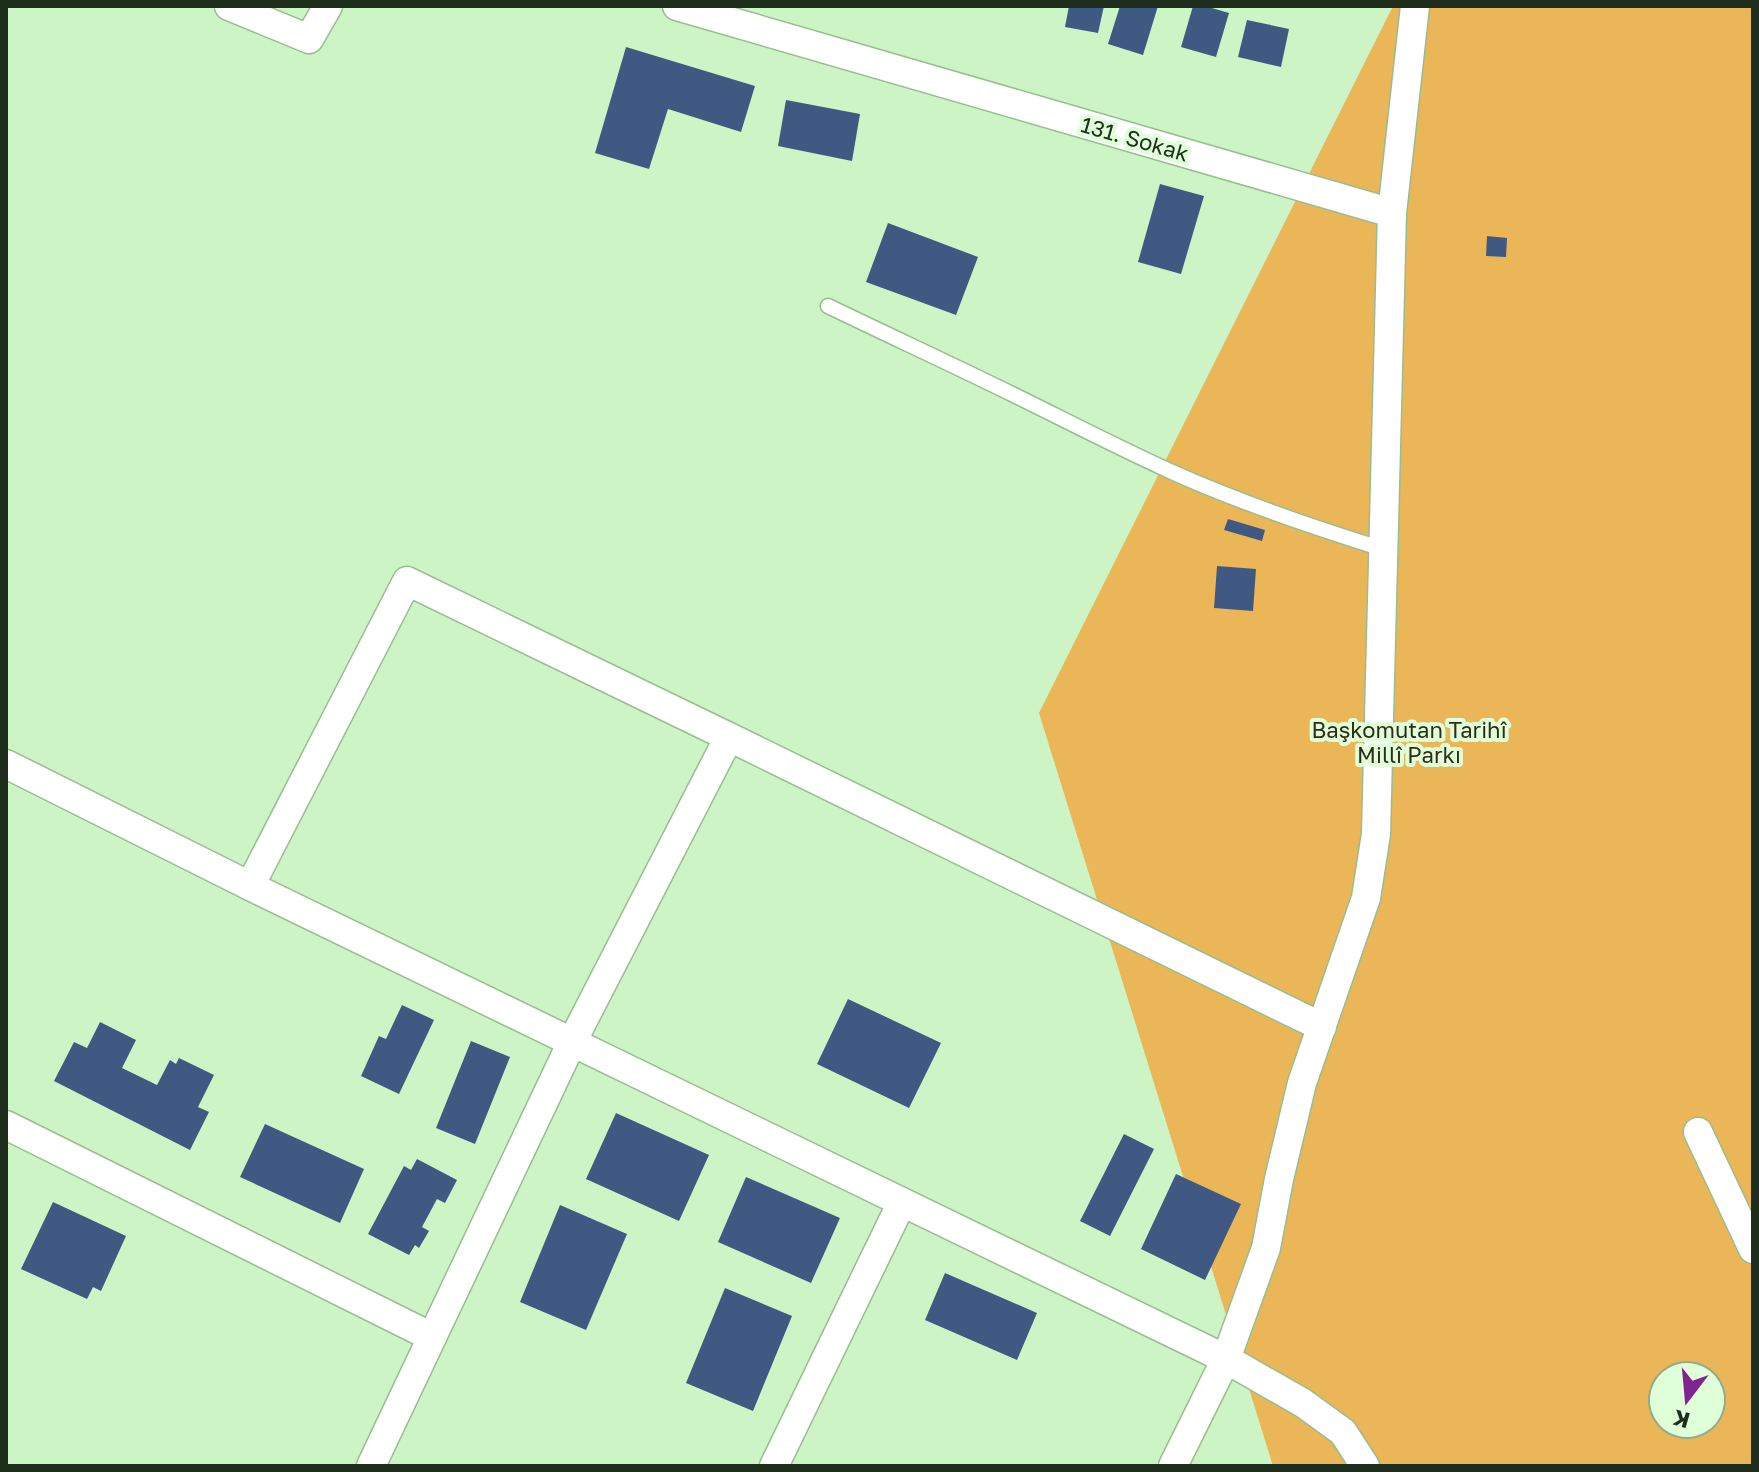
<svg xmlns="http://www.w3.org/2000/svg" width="1759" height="1472" viewBox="0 0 1759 1472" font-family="'Golos Text',sans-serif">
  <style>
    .green { fill: #eab657; fill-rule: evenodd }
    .building { fill: #405982 }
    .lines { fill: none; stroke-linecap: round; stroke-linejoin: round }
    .service-casing { stroke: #98bd90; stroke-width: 17 }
    .minor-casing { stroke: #98bd90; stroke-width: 31 }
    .service { stroke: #fff; stroke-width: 14 }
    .minor { stroke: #fff; stroke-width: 28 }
    .labels { text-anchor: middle; stroke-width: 8; stroke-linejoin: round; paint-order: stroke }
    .street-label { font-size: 22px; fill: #1f2d1c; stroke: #dfffd9 }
    .park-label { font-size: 22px; fill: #332918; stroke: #dfffd9 }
  </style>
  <rect width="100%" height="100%" fill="#cdf4c5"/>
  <path class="green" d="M1393 6H1753V1466H1273L1039 713ZM1663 1376H1711V1424H1663Z"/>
  <path class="building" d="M1069 6H1104L1098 33 1065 27Z
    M1120 6H1158L1143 55 1108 44Z
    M1193 6H1205L1229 13 1216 57 1181 47Z
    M1247 20 1289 29 1281 67 1238 57Z
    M626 47 755 86 741 132 668 109 649 169 595 153Z
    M786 100 860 114 852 161 778 146Z
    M1160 184 1204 196 1181 274 1138 262Z
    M888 223 978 257 956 315 866 282Z
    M1487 236 1507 238 1506 257 1486 256Z
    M1228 519 1265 530 1262 541 1224 530Z
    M1217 566 1256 569 1253 611 1214 608Z
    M848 999 941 1043 909 1108 817 1064Z
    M402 1005 434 1020 399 1094 361 1076 379 1036 386 1039Z
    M100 1022 136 1040 122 1068 157 1085 170 1060 176 1064 179 1058 214 1075 198 1107 209 1112 190 1150 54 1081 74 1042 87 1048Z
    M471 1041 510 1057 475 1144 436 1128Z
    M616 1113 709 1155 679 1221 586 1179Z
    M265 1124 364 1169 340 1223 240 1177Z
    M1124 1134 1154 1149 1110 1236 1080 1221Z
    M417 1159 457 1180 445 1203 437 1199 422 1227 429 1231 419 1248 415 1245 409 1255 368 1234 404 1166 411 1170Z
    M1176 1174 1241 1204 1205 1280 1141 1249Z
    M746 1177 840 1218 811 1283 718 1242Z
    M53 1202 126 1236 101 1291 93 1287 87 1299 21 1269Z
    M560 1205 627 1234 586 1330 520 1302Z
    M945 1273 1037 1313 1017 1360 925 1320Z
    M725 1288 792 1316 753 1411 686 1383Z"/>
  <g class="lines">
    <defs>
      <path id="service" d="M828 306C890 336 953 365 1014 395 1067 421 1119 448 1172 472 1241 503 1312 527 1383 549"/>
      <path id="minor" d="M229 6 309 39 328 6
        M677 6 1392 213
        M6 764 250 886 1226 1359 1303 1403 1343 1432 1365 1466
        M250 886 407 581 729 737
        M6 1125 432 1337
        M1698 1132 1753 1249
        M371 1466 572 1042 729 737 1322 1027
        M774 1466 902 1202
        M1173 1466 1226 1359 1266 1248 1279 1179 1302 1083 1366 898 1376 834 1392 213 1415 6"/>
    </defs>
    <use href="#service" class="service-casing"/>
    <use href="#minor" class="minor-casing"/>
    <use href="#service" class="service"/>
    <use href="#minor" class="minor"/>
  </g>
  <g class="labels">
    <g class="street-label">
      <text transform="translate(1135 139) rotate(16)" y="8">131. Sokak</text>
    </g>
    <g class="park-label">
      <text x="1409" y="738">Başkomutan Tarihî<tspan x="1409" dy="25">Millî Parkı</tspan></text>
    </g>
  </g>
  <rect width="1759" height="1472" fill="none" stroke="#1f2d1c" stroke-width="16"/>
  <g transform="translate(1687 1400) rotate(196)"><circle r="38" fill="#dfffd9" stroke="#92ab8d" stroke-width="2"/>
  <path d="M0-6L14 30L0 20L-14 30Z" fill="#7f2491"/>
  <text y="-12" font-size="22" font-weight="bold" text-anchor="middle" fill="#1f2d1c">K</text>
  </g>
</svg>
